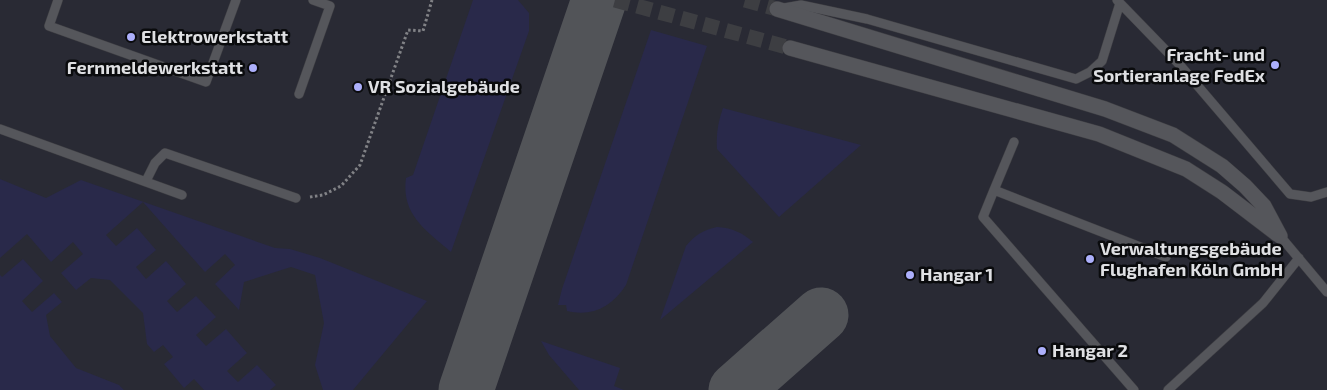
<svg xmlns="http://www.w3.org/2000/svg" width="1327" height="390" viewBox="0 0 1327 390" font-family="'Exo 2',sans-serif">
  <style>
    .built { fill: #292a34 }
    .green { fill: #29294a }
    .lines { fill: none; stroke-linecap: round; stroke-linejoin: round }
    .taxiway { stroke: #525458; stroke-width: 55 }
    .minor-tunnel { stroke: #3d3e42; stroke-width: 15; stroke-dasharray: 15 8; stroke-linecap: butt }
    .service-casing { stroke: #3d3d42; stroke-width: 10 }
    .minor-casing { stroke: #3d3d42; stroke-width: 16 }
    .path { stroke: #818286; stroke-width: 3; stroke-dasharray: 2.5 2.5; stroke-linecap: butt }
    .service { stroke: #55565b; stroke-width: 9 }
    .minor { stroke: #55565b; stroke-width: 15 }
    .poi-dot { fill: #acaffb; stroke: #0a0b0d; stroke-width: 2 }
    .labels { text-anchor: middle; stroke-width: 5; stroke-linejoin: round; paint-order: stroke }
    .poi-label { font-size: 18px; font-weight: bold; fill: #dfe0e3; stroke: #0a0b0d; text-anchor: start }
  </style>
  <rect width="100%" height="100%" fill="#202126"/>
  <path class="built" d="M0 0H1327V390H0Z"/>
  <path class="green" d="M473 0H518L529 13V31L451 252C426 230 401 215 406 178L413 175Z
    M651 30 707 46 626 285C612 307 592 317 567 311L566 305H558L562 289Z
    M723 108 861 145 779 217 717 149C716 134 718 122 723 108Z
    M0 179 46 198 81 180 275 248 290 249 320 258 427 301 353 390H323L315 365 324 323 315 275 291 267 244 282 239 310 215 284 235 265 225 254 205 272 143 202 106 235 116 246 137 228 156 250 136 267 146 279 166 261 186 284 167 301 177 312 196 296 216 317 196 335 206 346 226 329 247 353 227 371 238 382 257 365 276 385 270 390H204L194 379 184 388 164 364 173 357 163 345 154 352 147 344 143 313 110 280 91 278 76 290 61 273 83 254 73 242 51 262 27 234 0 258Z
    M717 227C732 228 741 232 753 242L660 320 686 246C695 235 703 230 717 227Z
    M23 259 43 281 22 301 32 312 54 293 62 302 46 315 50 336 76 368 119 385 124 390H0V275L2 277Z
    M541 341 620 368 614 386 624 390H579L549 355Z"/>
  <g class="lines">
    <path class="taxiway" d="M466 390 599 0
      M736 390 821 315"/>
    <path class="minor-tunnel" d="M615 0 790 48
      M745 0 777 9"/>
    <defs>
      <path id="service" d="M58 0 49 26 206 82 236 0
        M1117 0 1179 64 1290 194 1311 197 1327 192
        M784 8 801 5 867 19 1076 79 1090 72 1102 61 1120 3
        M299 94 330 6 313 0
        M0 129 182 195
        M146 181 155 163 165 153 296 198
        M994 190 1014 142
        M1280 236 1327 292
        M1134 390 983 217 994 190 1166 257
        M1168 390 1263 303 1299 258"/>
      <path id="minor" d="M777 9 1105 109 1173 135 1222 166 1245 186 1264 206 1280 236
        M790 48 1099 134 1186 169 1222 192 1277 234"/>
    </defs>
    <use href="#service" class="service-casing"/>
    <use href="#minor" class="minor-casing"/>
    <path class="path" d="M310 197 323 195 341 186 360 165 408 30 423 31 432 0"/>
    <use href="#service" class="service"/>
    <use href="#minor" class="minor"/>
  </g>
  <g class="poi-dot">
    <circle cx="131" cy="37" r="5"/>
    <circle cx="1275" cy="65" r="5"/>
    <circle cx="253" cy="68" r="5"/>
    <circle cx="358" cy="87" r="5"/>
    <circle cx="1090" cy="259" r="5"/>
    <circle cx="910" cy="275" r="5"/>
    <circle cx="1042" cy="351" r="5"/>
  </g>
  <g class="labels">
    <g class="poi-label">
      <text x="141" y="43">Elektrowerkstatt</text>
      <text x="1265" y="61" text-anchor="end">Fracht- und<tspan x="1265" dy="21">Sortieranlage FedEx</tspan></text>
      <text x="243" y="74" text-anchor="end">Fernmeldewerkstatt</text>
      <text x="368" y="93">VR Sozialgebäude</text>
      <text x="1100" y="255">Verwaltungsgebäude<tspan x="1100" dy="21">Flughafen Köln GmbH</tspan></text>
      <text x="920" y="281">Hangar 1</text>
      <text x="1052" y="357">Hangar 2</text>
    </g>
  </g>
</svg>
